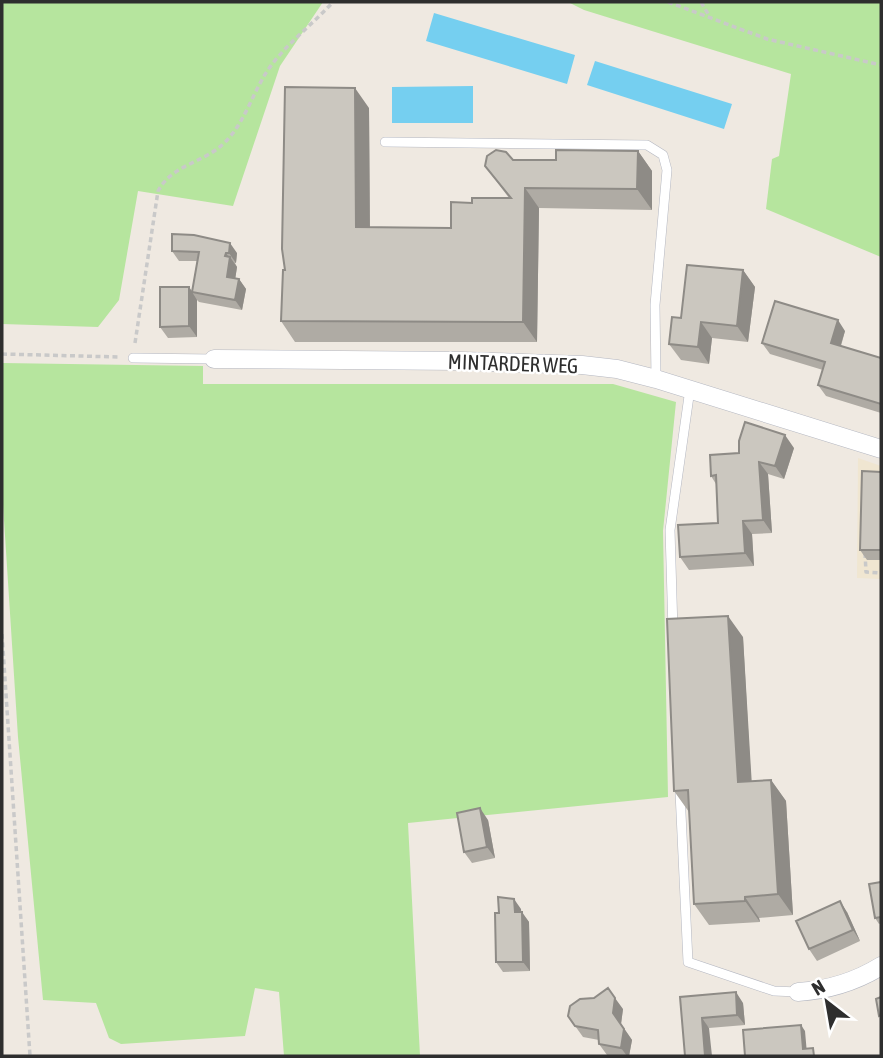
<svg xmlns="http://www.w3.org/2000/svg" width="883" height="1058" viewBox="0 0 883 1058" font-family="'Asap Condensed',sans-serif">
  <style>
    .education { fill: #f0e6d1 }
    .green { fill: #b6e59e }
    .water { fill: #75cff0 }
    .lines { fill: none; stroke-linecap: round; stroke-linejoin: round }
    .service-casing { stroke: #b4b7c1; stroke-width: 10 }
    .minor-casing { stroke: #b4b7c1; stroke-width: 19 }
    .path { stroke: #c9c9c9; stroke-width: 3.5; stroke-dasharray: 5 3.5; stroke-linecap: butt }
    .service { stroke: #fff; stroke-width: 9 }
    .minor { stroke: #fff; stroke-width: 18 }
    .wall { fill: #afaba4 }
    .shaded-wall { fill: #8e8b86 }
    .building { fill: #cbc7bf; stroke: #8e8b86; stroke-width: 2 }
    .labels { text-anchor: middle; stroke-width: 5; stroke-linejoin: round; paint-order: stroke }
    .street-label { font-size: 21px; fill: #2e2e2e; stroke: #fff }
  </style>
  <rect width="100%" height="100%" fill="#efe9e1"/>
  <path class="education" d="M858 458 881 466V579L857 578Z"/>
  <path class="green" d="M2 2H323L280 66 233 206 138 191 119 300 98 327 2 324Z
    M568 2H881V257L766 209 772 159 779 156 791 74 584 10Z
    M2 363 203 366V384H613L676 402 663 531 668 797 408 823 420 1056H284L279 992 255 988 245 1036 121 1044 109 1038 96 1003 43 1000 18 737 2 489Z"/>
  <path class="water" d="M434 13 575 55 567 84 426 41Z
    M595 61 732 104 724 129 587 85Z
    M473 86V123H392V87Z"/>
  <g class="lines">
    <defs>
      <path id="service" d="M385 142 647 145 663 155 667 170 655 305 656 379
        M133 358 214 359
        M673 631 670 530 690 389
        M680 792 688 962 774 991 798 992"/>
      <path id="minor" d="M214 359 461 361 582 365 617 369 656 379 881 449
        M798 992C829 990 855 982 881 966"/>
    </defs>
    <use href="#service" class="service-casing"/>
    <use href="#minor" class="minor-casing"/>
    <path class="path" d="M668 2 767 39 881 65
      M701 2 710 17
      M135 343 158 191C172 165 202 163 222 145 246 124 253 88 273 63 291 40 314 23 333 2
      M2 354 119 357
      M865 553 866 572 881 573
      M2 634 30 1056"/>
    <use href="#service" class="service"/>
    <use href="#minor" class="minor"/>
  </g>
  <path class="wall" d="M369 108 370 227 451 228 472 203 509 198 485 166 513 160H556L638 151 652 171V210L539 208 537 342H295L281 321 285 270Z
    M172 251 237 253 236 263H235L237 267 235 279H239L246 289 242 310 199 302 197 300V337L168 338 160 327 189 287 192 291 197 261H179Z
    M743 270 755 287 748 342 712 338 709 364 681 360 669 344 681 318Z
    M845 331 841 346 881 358V413L826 396 818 385 823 370 770 354 762 343Z
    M794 448 784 479 768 474 772 533 752 534 754 566 689 570 680 557 718 523 716 484 711 476 739 453Z
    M881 472V560H867L860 550Z
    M743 637 751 781 771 780 786 801 793 915 759 918 760 922 709 925 694 904 689 812 674 791Z
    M488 820 495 858 472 863 464 852Z
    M881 882V923L879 924 875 918Z
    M521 909V912L529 922 530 971 503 972 496 962Z
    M847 912 860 941 817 961 809 949Z
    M680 997 743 1003 745 1025 709 1028Z
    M623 1009 621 1024 632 1040 629 1056H615L607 1055 599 1044V1040L583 1037 568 1016Z"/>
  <path class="shaded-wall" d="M355 88 369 108 370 247 356 227Z
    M638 151 652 171V210L637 189Z
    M525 188 539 208 537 342 523 322Z
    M230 243 237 253 236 263 229 253Z
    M226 253 230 259V257L237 267 234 287 227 277Z
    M743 270 755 287 748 342 737 326Z
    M239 279 246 289 242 310 235 300Z
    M189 287 197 300V337L189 326Z
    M838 320 845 331 838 354 831 343Z
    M701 322 712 338 709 364 698 347Z
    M785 435 794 448 784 479 775 466Z
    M759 462 768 474 772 533 763 520Z
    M743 521 752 534 754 566 745 553Z
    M728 616 743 637 753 803 738 782Z
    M771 780 786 801 793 915 778 894Z
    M480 808 488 820 495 858 487 847Z
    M745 897 759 918 760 922 745 901Z
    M514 899 521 909 522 922 515 912Z
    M840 901 847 912 860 941 853 930Z
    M522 912 529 922 530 971 523 962Z
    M736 992 743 1003 745 1025 737 1015Z
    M615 998 623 1009 621 1024 632 1040 629 1056H627L621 1048 613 1013Z
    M702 1018 709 1028 712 1056H705Z
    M801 1025 805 1031 807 1054 803 1049Z"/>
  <path class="building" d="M285 87 355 88 356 227 451 228V202L472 203V198H511L485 166 487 156 496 150 506 152 513 160H556V150L638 151 637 189 525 188 523 322 281 321 283 270H285L282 249Z
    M172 234 194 235 230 243 229 253H226L225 256 230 257 227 277 239 279 235 300 192 292 199 252 172 251Z
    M687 265 743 270 737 326 701 322 698 347 669 344 672 317 681 318Z
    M160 287H189V326L160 327Z
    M775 301 838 320 831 343 881 358V404L818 385 825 362 762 343Z
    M745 422 785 435 775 466 759 462 763 520 743 521 745 553 680 557 678 525 718 523 716 475 711 476 710 455 739 453V441Z
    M862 471 881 472V550H860Z
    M728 616 738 782 771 780 778 894 745 897V901L694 904 688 790 674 791 667 619Z
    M480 808 487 847 464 852 457 813Z
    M881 882V917L875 918 869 884Z
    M498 897 514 899 515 912H522L523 962H496L495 913H499Z
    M840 901 853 930 809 949 796 921Z
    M608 988 615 998 613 1013 624 1029 621 1048 599 1044 598 1030 575 1026 568 1016 570 1006 580 999 594 998Z
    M736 992 737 1015 702 1018 705 1056H685L680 997Z
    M881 997V1015L879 1016 876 999Z
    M801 1025 803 1049 813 1048 814 1056H745L743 1030Z"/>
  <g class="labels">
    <g class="street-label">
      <text transform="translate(513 364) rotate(2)" y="7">MINTARDER WEG</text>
    </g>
  </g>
  <rect width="883" height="1058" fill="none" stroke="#2e2e2e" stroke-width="7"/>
  <g transform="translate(827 1002) rotate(329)" stroke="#ffffff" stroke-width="5" paint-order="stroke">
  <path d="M0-5L12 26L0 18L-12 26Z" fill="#2e2e2e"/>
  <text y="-10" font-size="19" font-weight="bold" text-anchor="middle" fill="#2e2e2e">N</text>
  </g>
</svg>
